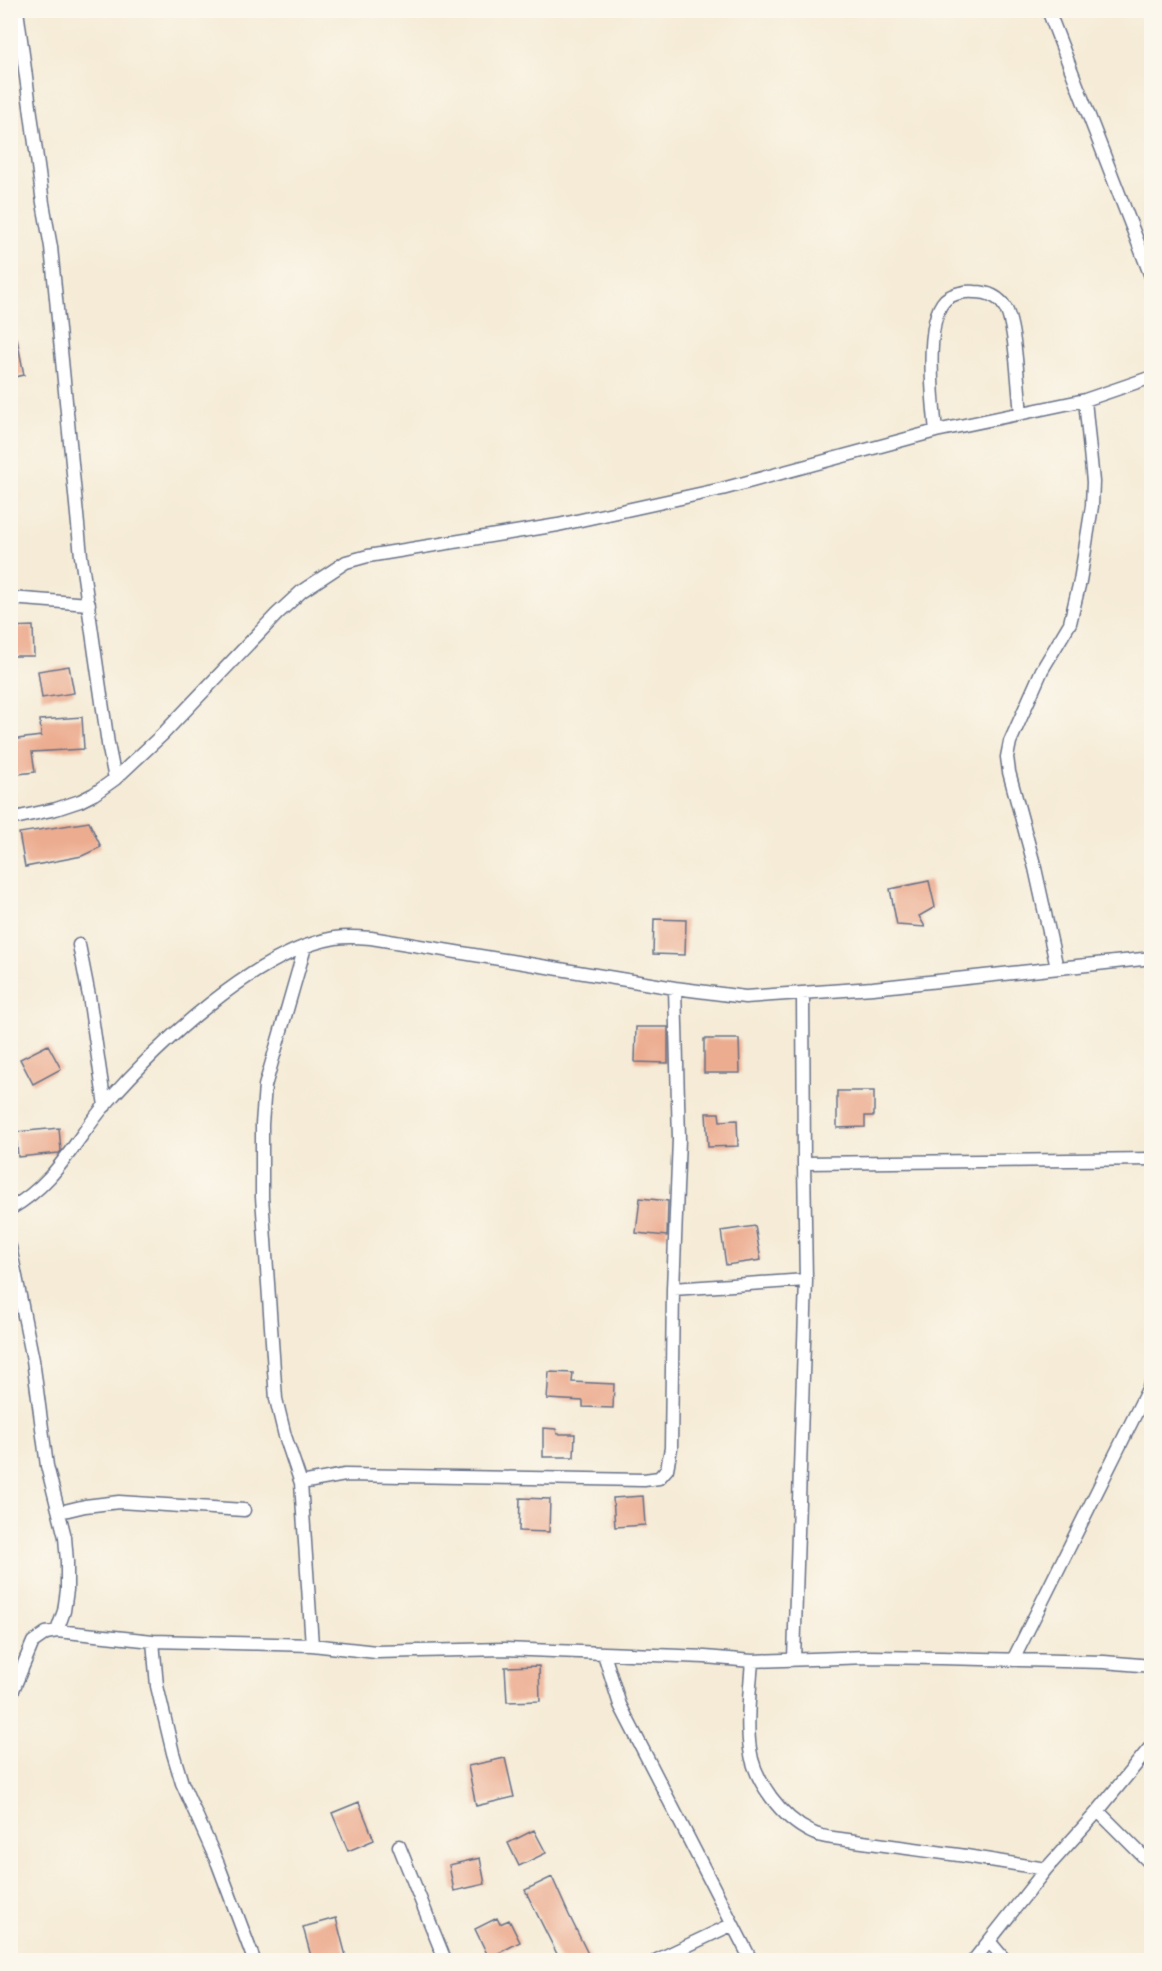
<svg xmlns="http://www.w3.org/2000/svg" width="1162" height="1971" viewBox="0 0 1162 1971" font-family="'Playpen Sans',sans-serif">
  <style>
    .building { fill: #ecac8f }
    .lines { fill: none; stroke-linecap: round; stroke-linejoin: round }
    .minor-casing { stroke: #677188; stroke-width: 15 }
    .minor { stroke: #fff; stroke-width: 12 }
  </style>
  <rect width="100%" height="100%" fill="#fbf7ec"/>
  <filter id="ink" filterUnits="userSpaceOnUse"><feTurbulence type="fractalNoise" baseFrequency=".0167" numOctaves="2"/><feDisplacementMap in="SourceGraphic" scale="12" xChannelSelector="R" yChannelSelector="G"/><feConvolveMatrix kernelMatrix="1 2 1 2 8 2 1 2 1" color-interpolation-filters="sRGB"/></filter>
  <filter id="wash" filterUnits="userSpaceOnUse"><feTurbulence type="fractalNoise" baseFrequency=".008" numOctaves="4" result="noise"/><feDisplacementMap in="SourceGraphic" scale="24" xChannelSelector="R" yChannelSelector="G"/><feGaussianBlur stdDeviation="1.35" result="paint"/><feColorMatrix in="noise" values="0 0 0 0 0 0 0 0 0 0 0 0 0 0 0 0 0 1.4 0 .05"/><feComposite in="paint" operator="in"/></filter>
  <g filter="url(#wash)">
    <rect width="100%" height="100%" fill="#f5ebd6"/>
    <g id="blocks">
      <path class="building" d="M10 339H17L24 375 10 378Z
        M33 626 34 656H10V627Z
        M69 666 74 693 42 698 38 671Z
        M82 717 84 749 32 752 35 772 10 775V740L41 736 40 720Z
        M89 822 101 847 82 856 25 867 19 833Z
        M929 881 935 907 919 916 925 927 897 925 890 889Z
        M654 919 686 920 685 955 653 954Z
        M636 1027H668V1063L635 1062Z
        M704 1039H739L740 1073H704Z
        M48 1045 61 1069 33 1084 20 1059Z
        M837 1091H874V1116H865V1127L837 1128Z
        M706 1113H719L720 1121 737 1120 738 1146 708 1147Z
        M59 1128 61 1151 59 1153 18 1157 16 1132Z
        M640 1198 668 1201 667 1236 636 1233Z
        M755 1226 761 1260 726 1265 721 1231Z
        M549 1372 573 1373 572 1382 614 1384 613 1408 583 1407V1401L547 1399Z
        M543 1428 556 1429 557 1434H575L574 1457H543Z
        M643 1496 645 1525 615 1527 613 1498Z
        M520 1498 550 1499 549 1532 519 1531Z
        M539 1666 540 1701 507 1702 505 1667Z
        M505 1758 514 1797 476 1806 468 1766Z
        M359 1802 374 1840 348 1851 332 1813Z
        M534 1830 546 1853 519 1866 508 1843Z
        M480 1858 485 1884 454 1891 449 1865Z
        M552 1877 569 1915 591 1960H560L525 1890Z
        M336 1918 347 1960H312L303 1927Z
        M497 1918 500 1924 509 1920 520 1942 489 1958 475 1929Z"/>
    </g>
  </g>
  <g filter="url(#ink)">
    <use href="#blocks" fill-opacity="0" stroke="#677188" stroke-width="1.5"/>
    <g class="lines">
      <defs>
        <path id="minor" d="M17 10 43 203 51 247 81 556 108 744 115 779
          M1048 10 1152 279
          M936 431C933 403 924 321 945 300 953 293 966 291 975 292 988 292 1000 297 1006 309 1016 329 1018 389 1021 413
          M10 598 89 604
          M10 819 56 809 80 801 94 794 115 779 162 735 277 614 302 591 346 562 368 556 558 525 722 489 936 431 1085 400 1152 377
          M79 945 89 996 105 1106
          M305 947 265 1086 262 1124V1197L276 1399 285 1436 301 1483 345 1475 644 1480 659 1478 667 1469 671 1448 673 1289 679 1139 675 988
          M1057 968 1035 868 1009 772 1007 757 1010 742 1042 670 1070 623 1080 581 1092 506 1093 482 1085 400
          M803 994 804 1163
          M10 1209C57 1182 72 1144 105 1105 157 1045 255 952 335 938 347 936 359 937 371 938L675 988 745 997 873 988 1152 958
          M10 1247 33 1360 47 1466 65 1537 67 1562V1590L64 1611 57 1631
          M673 1289 806 1280
          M301 1483 312 1645
          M60 1512 85 1506 119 1502 244 1510
          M153 1641 157 1686 173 1753 182 1783 218 1864 254 1960
          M604 1654 620 1705 751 1960
          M794 1659 806 1280 804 1163 1152 1159
          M1013 1660 1150 1385
          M752 1661C750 1687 746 1724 750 1749 754 1781 782 1818 811 1832 818 1836 825 1837 833 1838L966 1856 1046 1869
          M10 1697 33 1642 46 1633 57 1631 153 1641 312 1645 376 1652 504 1649 705 1657 752 1661 868 1657 941 1658 1104 1662 1152 1666
          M1098 1811 1152 1865
          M399 1846 445 1960
          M989 1941 1005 1960
          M657 1960 731 1925
          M974 1960 1046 1869 1098 1811 1152 1745"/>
      </defs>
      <use href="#minor" class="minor-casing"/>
      <use href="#minor" class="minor"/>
    </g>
  </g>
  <rect width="1162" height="1971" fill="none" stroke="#fbf7ec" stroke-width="36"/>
</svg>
